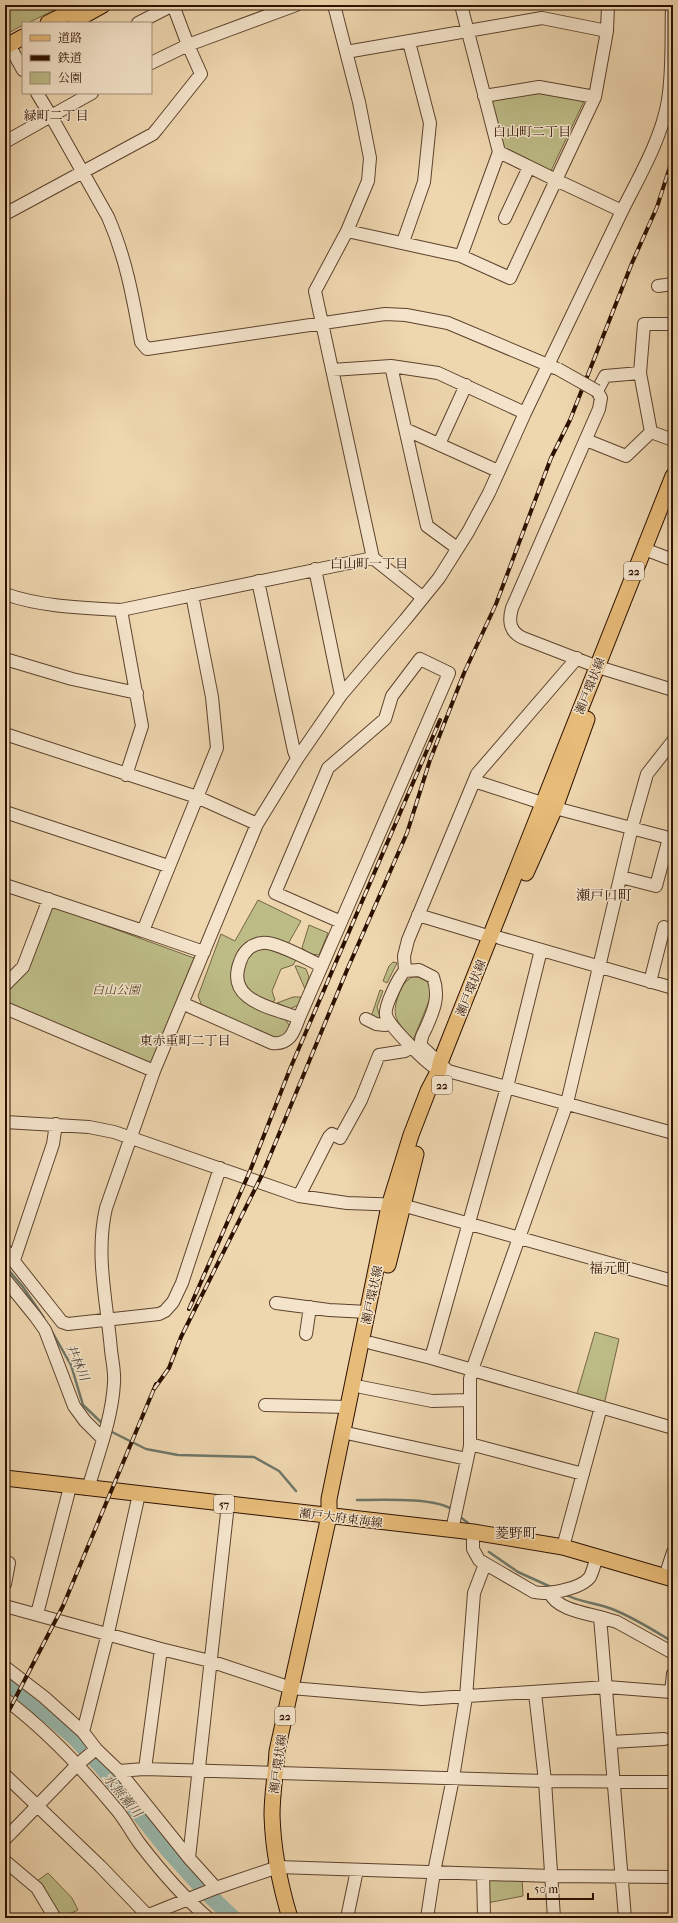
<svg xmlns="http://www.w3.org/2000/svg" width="678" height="1923" viewBox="0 0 678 1923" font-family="'IM FELL French Canon','Noto Serif JP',serif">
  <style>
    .green { fill: #bdbc87; stroke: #756644 }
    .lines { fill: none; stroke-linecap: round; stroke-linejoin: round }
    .stream { stroke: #6e7668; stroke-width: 2.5 }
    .river { stroke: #99b9ae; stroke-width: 16 }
    .minor-casing { stroke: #5d422c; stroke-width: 14 }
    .major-casing { stroke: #2d1100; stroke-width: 17 }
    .minor { stroke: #f4e4cb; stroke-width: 12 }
    .major { stroke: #e7bb78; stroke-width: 15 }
    .rail-casing { stroke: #2d1100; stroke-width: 4 }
    .rail { stroke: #f4e4cb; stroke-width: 2.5; stroke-dasharray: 8; stroke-linecap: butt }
    .minor-bridge-casing { stroke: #5d422c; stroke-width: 14; stroke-linecap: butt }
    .minor-bridge { stroke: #f4e4cb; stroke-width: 12 }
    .labels { text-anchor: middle; stroke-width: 3; stroke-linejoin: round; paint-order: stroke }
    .shield { fill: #f4e4cb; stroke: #69503d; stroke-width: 1 }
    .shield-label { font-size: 11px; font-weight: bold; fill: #2d1100 }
    .street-label { font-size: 12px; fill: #2d1100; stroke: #f4e4cb }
    .park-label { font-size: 12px; font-style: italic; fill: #584428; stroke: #f4e4cb }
    .neighbourhood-label { font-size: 13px; fill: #2d1100; stroke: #f4e4cb }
    .water-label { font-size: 13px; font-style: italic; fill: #534c3d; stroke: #f4e4cb }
    .quarter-label { font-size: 14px; fill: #2d1100; stroke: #f4e4cb }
  </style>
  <rect width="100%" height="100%" fill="#eed6af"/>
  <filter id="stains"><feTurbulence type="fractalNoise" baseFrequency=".005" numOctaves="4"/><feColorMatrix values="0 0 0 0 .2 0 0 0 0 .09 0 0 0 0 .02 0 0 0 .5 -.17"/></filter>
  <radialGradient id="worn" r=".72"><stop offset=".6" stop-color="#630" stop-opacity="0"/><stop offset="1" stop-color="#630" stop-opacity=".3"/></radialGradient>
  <path class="green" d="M5 5H64L28 23H23V25L5 35Z
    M536 90 585 99 550 173 497 147 486 98Z
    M258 900 301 921 288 944 267 937 248 942 239 949 232 965 233 985 249 1004 285 1019 291 1028 281 1041 202 1006 198 996 221 934 235 941Z
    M49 905 194 958 150 1066 5 1005V991L26 972Z
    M309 925 328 933 319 955 310 954 302 948Z
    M268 949 296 960 293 965 281 969 272 991 275 1000 273 1002C266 999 256 997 249 993 237 984 239 963 250 953 255 949 262 949 268 949Z
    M393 962 397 963 387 983 383 981 389 966Z
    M295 966H298L306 969 309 977 305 989Z
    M412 977H419L433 985V991L414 1038 411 1039C398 1021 390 1018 399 994 402 986 404 982 412 977Z
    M380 990 383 991 377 1007 381 1021 371 1017Z
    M293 997H301L298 1005 290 1009 277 1003Z
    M595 1332 619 1339 604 1405 576 1397Z
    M48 1873 72 1898 78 1910 60 1918 37 1881Z
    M486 1877H522L523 1896 487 1903Z"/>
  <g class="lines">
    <path class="stream" d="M5 1266 23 1287 44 1318
      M51 1330 71 1365 83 1405 104 1425
      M110 1431 146 1449 178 1455 254 1457 279 1471 296 1491
      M357 1500C379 1500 435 1497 453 1510
      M459 1516 468 1523
      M489 1552 518 1572 551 1587
      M564 1594C579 1602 596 1603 612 1609 633 1617 653 1630 673 1642"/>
    <path class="river" d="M5 1679 75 1738 101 1766 168 1850 205 1891 233 1918"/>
    <defs>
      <path id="minor" d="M334 5 359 102 370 158 368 181 347 231
        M138 23 173 5
        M9 45 23 70
        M346 52 542 18 607 31 608 5
        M151 63 188 45 296 5
        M37 93 51 116 92 93
        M484 96 539 87 595 97
        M5 142 51 116 108 217C126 258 133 298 141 342L147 349 385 314 406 315 448 323 555 368
        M622 211C639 177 662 138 668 100 673 69 671 37 672 5
        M5 214 153 134 158 128 201 74 188 45 173 5
        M505 218 529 167
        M403 242 424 182 430 123 409 42
        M461 256 499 152 461 5
        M658 286 673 284
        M391 366 427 526 457 548
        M332 370 391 366 438 373 525 413
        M640 373 644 324H673
        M407 430 498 471
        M651 432 673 440
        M586 440 626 456 651 432 640 373 605 376 597 391 601 398 599 409 512 608C508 622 510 632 523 638L598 667 673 690
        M439 444 466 385
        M652 552 673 560
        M315 569 341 695
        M258 581 294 751 297 759
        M5 594C42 607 83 608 121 610L373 558
        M192 595 212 697 217 748 143 931 204 952
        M422 597 373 558 315 291 347 231 461 256 510 278 556 180 499 152
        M121 610 142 726 126 775
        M5 659 72 679 137 693
        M420 659 449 673 341 922 275 893 328 768 385 719 392 696Z
        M5 734 197 797 257 824
        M474 781 542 803
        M555 808 673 839
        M5 812 168 866
        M621 877 656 886 669 838
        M5 885 143 931
        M418 915 491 937
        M500 938 673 988
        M405 971 404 956 408 940 477 774 577 658
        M650 982 664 927
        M5 985 23 967 49 899
        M184 1004 272 1043C290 1045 294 1032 299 1018L341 922
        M5 1008 154 1071
        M299 1018C271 1007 225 1001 240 962 243 952 251 944 262 943 276 941 308 960 322 966
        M366 1019 376 1024 385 1025
        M448 1071 421 1046C420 1038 423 1034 426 1028 434 1010 440 996 433 977L419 970 405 971C399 976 384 1007 386 1015 388 1025 429 1066 439 1070 442 1071 446 1071 448 1071L673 1133
        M5 1122 89 1127 114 1132 299 1196 347 1203 402 1205 673 1281
        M299 1196 329 1137 332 1134 340 1138 361 1100 379 1055 405 1051 411 1047
        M5 1250 62 1322 68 1324 159 1314 165 1311 173 1302 182 1283 220 1168
        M14 1260 53 1144 56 1124
        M5 1279 35 1316 45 1330 74 1406 85 1421 103 1439
        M276 1303 329 1310 368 1312
        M306 1334 310 1307
        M371 1343 431 1358 673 1428
        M431 1358 507 1087 541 950
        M361 1387 432 1401 470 1400
        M265 1405 348 1407
        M351 1434 467 1459
        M470 1444 583 1474
        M88 1489C98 1454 112 1419 114 1383 115 1372 112 1360 111 1350 107 1302 95 1255 106 1208L154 1071 257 824 297 759 341 695 405 620 439 578 468 532 489 493 525 413 622 211 556 180 595 97 607 31
        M452 1530 470 1446V1379L472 1370 567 1103 632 827 647 774 673 741
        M473 1532V1549L479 1560 534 1592C548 1595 581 1589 590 1577 593 1571 595 1563 597 1556
        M563 1547 601 1407
        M665 1577 673 1552
        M5 1584 9 1563
        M550 1593C556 1609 585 1613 600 1617L625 1918
        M5 1606 161 1649 210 1661 291 1688 422 1699 607 1687 671 1692 673 1674
        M37 1614 70 1487
        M600 1617 617 1622 673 1653
        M5 1667 44 1697 83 1732 96 1749 119 1771 189 1858 216 1888 278 1867 551 1876 673 1877
        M535 1693 545 1781 554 1918
        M5 1699C46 1730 83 1769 116 1809 125 1819 131 1832 140 1844 160 1870 182 1896 208 1918
        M83 1732 108 1633 139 1494
        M611 1742 664 1739
        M145 1769 161 1649
        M119 1771 144 1769 545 1781 673 1782
        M5 1775 100 1866 150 1918
        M5 1839 77 1765 96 1749
        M189 1858 228 1504
        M5 1861 37 1888 55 1918
        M483 1874 484 1915
        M141 1918 216 1888
        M347 1918 357 1870
        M427 1918 434 1872 453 1778 466 1697 474 1593 485 1564"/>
      <path id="major" d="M76 20 103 5
        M48 23 84 5
        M5 47 23 37
        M526 873 555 808 587 719
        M388 1265 416 1154
        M5 1478 473 1532 563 1547 673 1579
        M290 1918C280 1885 273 1850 272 1815 272 1793 276 1772 277 1751L329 1516V1499L389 1206 411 1135 428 1091 439 1070 440 1063 673 476"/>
    </defs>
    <use href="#minor" class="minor-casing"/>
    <use href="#major" class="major-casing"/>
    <use href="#minor" class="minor"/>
    <use href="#major" class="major"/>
    <defs>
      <path id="rail" d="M189 1309 250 1171 290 1069 440 720
        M154 1389 169 1368 181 1337 262 1175 347 970 407 833 430 760 464 673 496 604 551 458 570 420 632 263 657 207 673 157
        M5 1718 63 1606 156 1384"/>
    </defs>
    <use href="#rail" class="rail-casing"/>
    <use href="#rail" class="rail"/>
    <defs>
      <path id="minor-bridge" d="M558 369 597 391"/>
    </defs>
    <use href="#minor-bridge" class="minor-bridge-casing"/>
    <use href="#minor-bridge" class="minor-bridge"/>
  </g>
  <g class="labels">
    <g class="shield">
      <rect x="624" y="562" width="20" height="18" rx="3"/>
      <rect x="432" y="1076" width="20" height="18" rx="3"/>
      <rect x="214" y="1495" width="20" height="18" rx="3"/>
      <rect x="275" y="1707" width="20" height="18" rx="3"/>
    </g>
    <g class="shield-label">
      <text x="634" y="575">22</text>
      <text x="442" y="1089">22</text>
      <text x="224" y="1508">57</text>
      <text x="285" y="1720">22</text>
    </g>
    <g class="street-label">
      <text transform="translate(590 686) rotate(-68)" y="4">瀬戸環状線</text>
      <text transform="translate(471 988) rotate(-68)" y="4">瀬戸環状線</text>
      <text transform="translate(372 1295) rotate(-78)" y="4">瀬戸環状線</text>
      <text transform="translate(341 1518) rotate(7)" y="4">瀬戸大府東海線</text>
      <text transform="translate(278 1764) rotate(-82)" y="4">瀬戸環状線</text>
    </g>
    <g class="park-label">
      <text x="116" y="994">白山公園</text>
    </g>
    <g class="neighbourhood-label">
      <text x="56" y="120">緑町二丁目</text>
      <text x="532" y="136">白山町二丁目</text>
      <text x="369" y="568">白山町一丁目</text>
      <text x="185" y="1045">東赤重町二丁目</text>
    </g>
    <g class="water-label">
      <text transform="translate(78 1362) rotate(66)" y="5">井林川</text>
      <text transform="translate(123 1795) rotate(50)" y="5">水無瀬川</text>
    </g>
    <g class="quarter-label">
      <text x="604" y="900">瀬戸口町</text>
      <text x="610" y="1273">福元町</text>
      <text x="516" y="1538">菱野町</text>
    </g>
  </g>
  <rect width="678" height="1923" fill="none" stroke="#eed6af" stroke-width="20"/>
  <rect x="6" y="6" width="666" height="1911" fill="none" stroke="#2d1100" stroke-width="2"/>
  <rect x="10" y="10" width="658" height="1903" fill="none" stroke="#2d1100"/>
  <rect x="22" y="22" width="130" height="72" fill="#f4e4cb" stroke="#a4907a"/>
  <rect x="30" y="35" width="20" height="6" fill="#e7bb78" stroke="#a4907a"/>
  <text x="58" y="42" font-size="12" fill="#2d1100">道路</text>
  <rect x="30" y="55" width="20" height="6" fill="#2d1100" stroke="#a4907a"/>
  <text x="58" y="62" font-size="12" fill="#2d1100">鉄道</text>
  <rect x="30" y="72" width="20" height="12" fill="#bdbc87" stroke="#a4907a"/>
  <text x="58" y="82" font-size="12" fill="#2d1100">公園</text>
  <path d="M528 1893v6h65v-6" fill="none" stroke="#2d1100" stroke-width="2"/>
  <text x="534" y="1893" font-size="12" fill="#2d1100" stroke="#f4e4cb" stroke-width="3" paint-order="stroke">50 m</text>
  <rect width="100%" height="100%" filter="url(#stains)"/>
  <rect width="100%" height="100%" fill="url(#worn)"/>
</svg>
